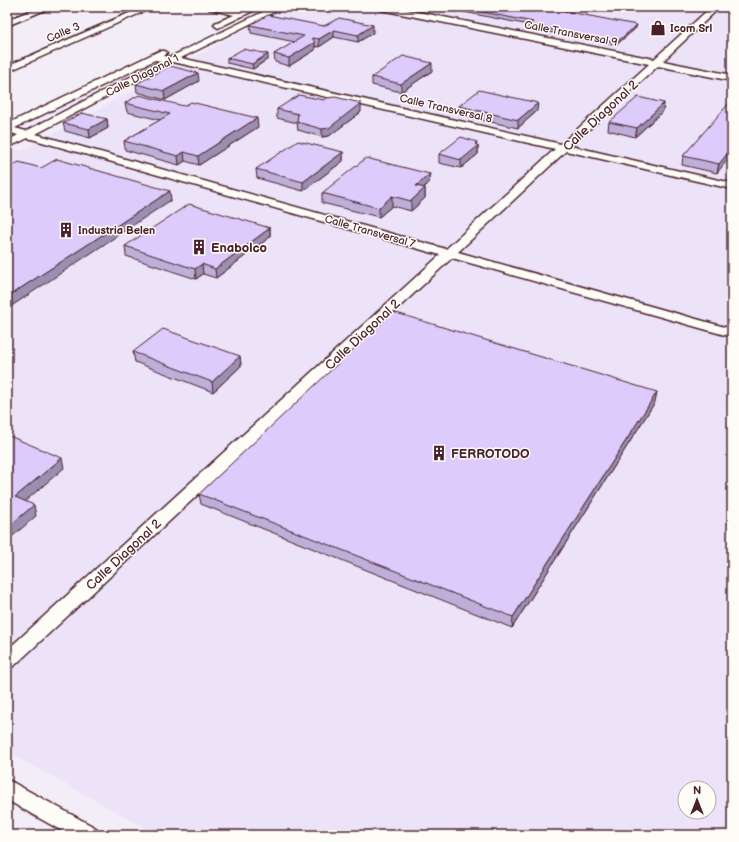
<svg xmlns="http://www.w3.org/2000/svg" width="739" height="842" viewBox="0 0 739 842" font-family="'Balsamiq Sans',sans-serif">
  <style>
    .built { fill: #ece3f9; fill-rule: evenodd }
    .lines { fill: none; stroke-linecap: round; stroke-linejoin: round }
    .minor-casing { stroke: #4a1f2b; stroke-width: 3 }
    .minor { fill: #fdfcf7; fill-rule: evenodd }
    .wall { fill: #beafd9; stroke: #4a1f2b }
    .shaded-wall { fill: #9b8eb0; stroke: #4a1f2b }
    .building { fill: #ddcbfc; stroke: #4a1f2b }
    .labels { text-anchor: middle; stroke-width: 3; stroke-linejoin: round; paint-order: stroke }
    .far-poi-label { font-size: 11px; font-weight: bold; fill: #4a1f2b; stroke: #fdfcf7; text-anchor: start }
    .far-street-label { font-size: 11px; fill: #4a1f2b; stroke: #fdfcf7 }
    .street-label { font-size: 13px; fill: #4a1f2b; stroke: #fdfcf7 }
    .poi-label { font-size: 13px; font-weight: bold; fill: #4a1f2b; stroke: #fdfcf7; text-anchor: start }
  </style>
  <rect width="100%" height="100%" fill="#f3edf8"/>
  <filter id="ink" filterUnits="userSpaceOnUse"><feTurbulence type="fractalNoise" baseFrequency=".025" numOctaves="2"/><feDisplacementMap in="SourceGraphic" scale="8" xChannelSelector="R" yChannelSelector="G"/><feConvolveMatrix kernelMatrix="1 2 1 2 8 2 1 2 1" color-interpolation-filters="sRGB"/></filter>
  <g filter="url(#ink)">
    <path class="built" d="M287 7H732V835H159L7 752V147L21 151ZM685 788H709V812H685Z"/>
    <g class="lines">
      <defs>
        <path id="minor" d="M40 7H52L7 26V20Z
          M143 7H154L7 72V66Z
          M208 7H223L241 11 250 7H261L218 28 214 25 215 23 234 15 209 9Z
          M273 7H284L181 58 561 144 649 64 381 10 377 7H393L654 59 711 7H720L663 61 732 75V81L658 66 571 146 732 183V189L566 151 458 252 732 329V337L452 258 14 666 7 668V650L440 255 28 138 7 148V141L18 135 7 132V124L159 51H165L167 53 164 56 170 57ZM155 60 161 61 26 131 15 128ZM172 62 182 64 555 149 446 249 36 134Z
          M7 780 14 783 96 828 99 835H69L7 800Z"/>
      </defs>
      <use href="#minor" class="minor-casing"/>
      <use href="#minor" class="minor"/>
    </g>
    <path class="wall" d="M439 7H542L636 28 616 45 528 28 529 25Z
      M732 10V20L729 19 730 12Z
      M250 25 324 26 373 33 358 42 334 37 319 47 315 46V50L289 66 275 62 274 54 295 42 251 33Z
      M227 58 268 59 253 69 227 63Z
      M432 71 401 92 372 85V77Z
      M199 81 165 100 137 92 136 84Z
      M732 102 717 173 682 165 683 156Z
      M125 103 258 127 199 165 185 161 179 165 125 150 124 141 160 120 127 112Z
      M664 103 663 111 635 137 608 130 609 122Z
      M459 106 537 111 518 128 459 115Z
      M277 109 361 112 329 136 322 137 298 130 297 123 277 118Z
      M107 119 108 128 90 138 65 131 63 123Z
      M477 145 478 146V154L461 168 439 163V154Z
      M343 152V161L303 191 257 178 256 169Z
      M430 174 429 183 424 188H425V198L411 211 392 206 379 217 322 203V193Z
      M270 228V237L216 278 203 274 196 279 126 256 125 246Z
      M133 352 240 356 241 366 213 392 135 362Z
      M655 402 512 628 201 504 199 494Z"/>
    <path class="shaded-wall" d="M373 25V33L358 42V35Z
      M637 25 636 28 616 45 617 42Z
      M334 30V37L319 47V39Z
      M315 42V50L289 66V58Z
      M268 54V59L253 69 252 64Z
      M432 63V71L401 92V84Z
      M198 73 199 81 165 100 164 91Z
      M361 103V112L329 136 322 137V129Z
      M538 103 537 111 518 128V120Z
      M664 103 663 111 635 137 637 128Z
      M257 118 258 127 199 165 198 156Z
      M107 119 108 128 90 138 89 129Z
      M477 142 476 147 478 146V154L461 168V160Z
      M732 148V154L717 173 719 164Z
      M184 152 185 161 179 165 178 156Z
      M343 152V161L303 191V182Z
      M430 174 429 183 415 195 416 186Z
      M425 188V198L411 211V201Z
      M170 191 171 200 7 309V297Z
      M392 196V206L379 217V208Z
      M270 228V237L216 278 215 269Z
      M202 264 203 274 196 279 195 269Z
      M240 356 241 366 213 392 212 382Z
      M657 392 655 402 512 628 513 617Z
      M62 458 64 468 17 508 15 497Z
      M34 505 36 516 7 541V528Z"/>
    <path class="building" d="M458 7H543L637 25 617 42 529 25 533 22Z
      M268 15 324 26 339 18 373 25 358 35 334 30 319 39 312 38 315 42 289 58 274 54 304 36 250 25Z
      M243 49 268 54 252 64 227 58Z
      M403 56 432 63 401 84 372 77Z
      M170 66 198 73 164 91 136 84Z
      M479 90 538 103 518 120 459 106Z
      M139 95 184 106 191 102 257 118 198 156 184 152 178 156 124 141 170 114 125 103Z
      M299 95 324 100 327 98 335 97 361 103 329 128 322 129 297 122 298 114 277 109Z
      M638 97 664 103 637 128 609 122Z
      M730 102H732V148L719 164 683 156Z
      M82 113 107 119 89 129 63 123Z
      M461 137 477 142 475 144 478 146 461 160 439 154Z
      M298 141 343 152 303 182 256 169Z
      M366 158 430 174 416 186 425 188 411 201 392 196 379 208 322 193Z
      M57 159 170 191 7 297V168L19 162 41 168Z
      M189 204 270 228 215 269 202 264 195 269 125 246Z
      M393 312 657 392 513 617 199 494Z
      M163 329 240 356 212 382 133 352Z
      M7 435 62 458 15 497 34 505 7 528Z"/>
  </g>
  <defs>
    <symbol id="shop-bare" viewBox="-9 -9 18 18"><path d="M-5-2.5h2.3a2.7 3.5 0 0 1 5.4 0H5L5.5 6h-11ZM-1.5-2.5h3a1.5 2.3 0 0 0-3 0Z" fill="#4a1f2b" stroke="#fdfcf7" stroke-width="2.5" paint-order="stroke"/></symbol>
    <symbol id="building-bare" viewBox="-9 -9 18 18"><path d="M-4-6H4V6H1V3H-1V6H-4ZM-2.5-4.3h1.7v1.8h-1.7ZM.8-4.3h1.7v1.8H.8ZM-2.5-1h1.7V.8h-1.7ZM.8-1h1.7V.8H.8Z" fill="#4a1f2b" stroke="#fdfcf7" stroke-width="2.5" paint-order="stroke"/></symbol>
  </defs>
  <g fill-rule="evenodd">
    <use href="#shop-bare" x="647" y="17" width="22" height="22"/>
    <use href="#building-bare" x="55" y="219" width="22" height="22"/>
    <use href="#building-bare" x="188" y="236" width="22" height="22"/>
    <use href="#building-bare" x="428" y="442" width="22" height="22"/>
  </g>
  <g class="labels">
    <g class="far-poi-label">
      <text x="670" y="32">Icom Srl</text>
      <text x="78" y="234">Industria Belen</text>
    </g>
    <g class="far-street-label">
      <text transform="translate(63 32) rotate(-23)" y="4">Calle 3</text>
      <text transform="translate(571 33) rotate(11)" y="4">Calle Transversal 9</text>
      <text transform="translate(142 75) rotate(-27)" y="4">Calle Diagonal 1</text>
      <text transform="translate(446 108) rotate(13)" y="4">Calle Transversal 8</text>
      <text transform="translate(370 231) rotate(16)" y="4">Calle Transversal 7</text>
    </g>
    <g class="street-label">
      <text transform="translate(600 115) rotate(-43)" y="5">Calle Diagonal 2</text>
      <text transform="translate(362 334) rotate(-43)" y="5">Calle Diagonal 2</text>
      <text transform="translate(123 554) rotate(-43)" y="5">Calle Diagonal 2</text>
    </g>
    <g class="poi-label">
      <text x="211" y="252">Enabolco</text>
      <text x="451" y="458">FERROTODO</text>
    </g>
  </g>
  <rect width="739" height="842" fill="none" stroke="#fdfcf7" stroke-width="24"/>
  <rect x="12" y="12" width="715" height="818" fill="none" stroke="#4a1f2b" stroke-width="1.5" filter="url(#ink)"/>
  <g transform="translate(697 800)"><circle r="19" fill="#fdfcf7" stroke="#b5a4a5"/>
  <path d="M0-3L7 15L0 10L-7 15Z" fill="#4a1f2b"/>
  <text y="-6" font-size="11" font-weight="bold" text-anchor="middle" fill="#4a1f2b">N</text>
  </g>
</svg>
